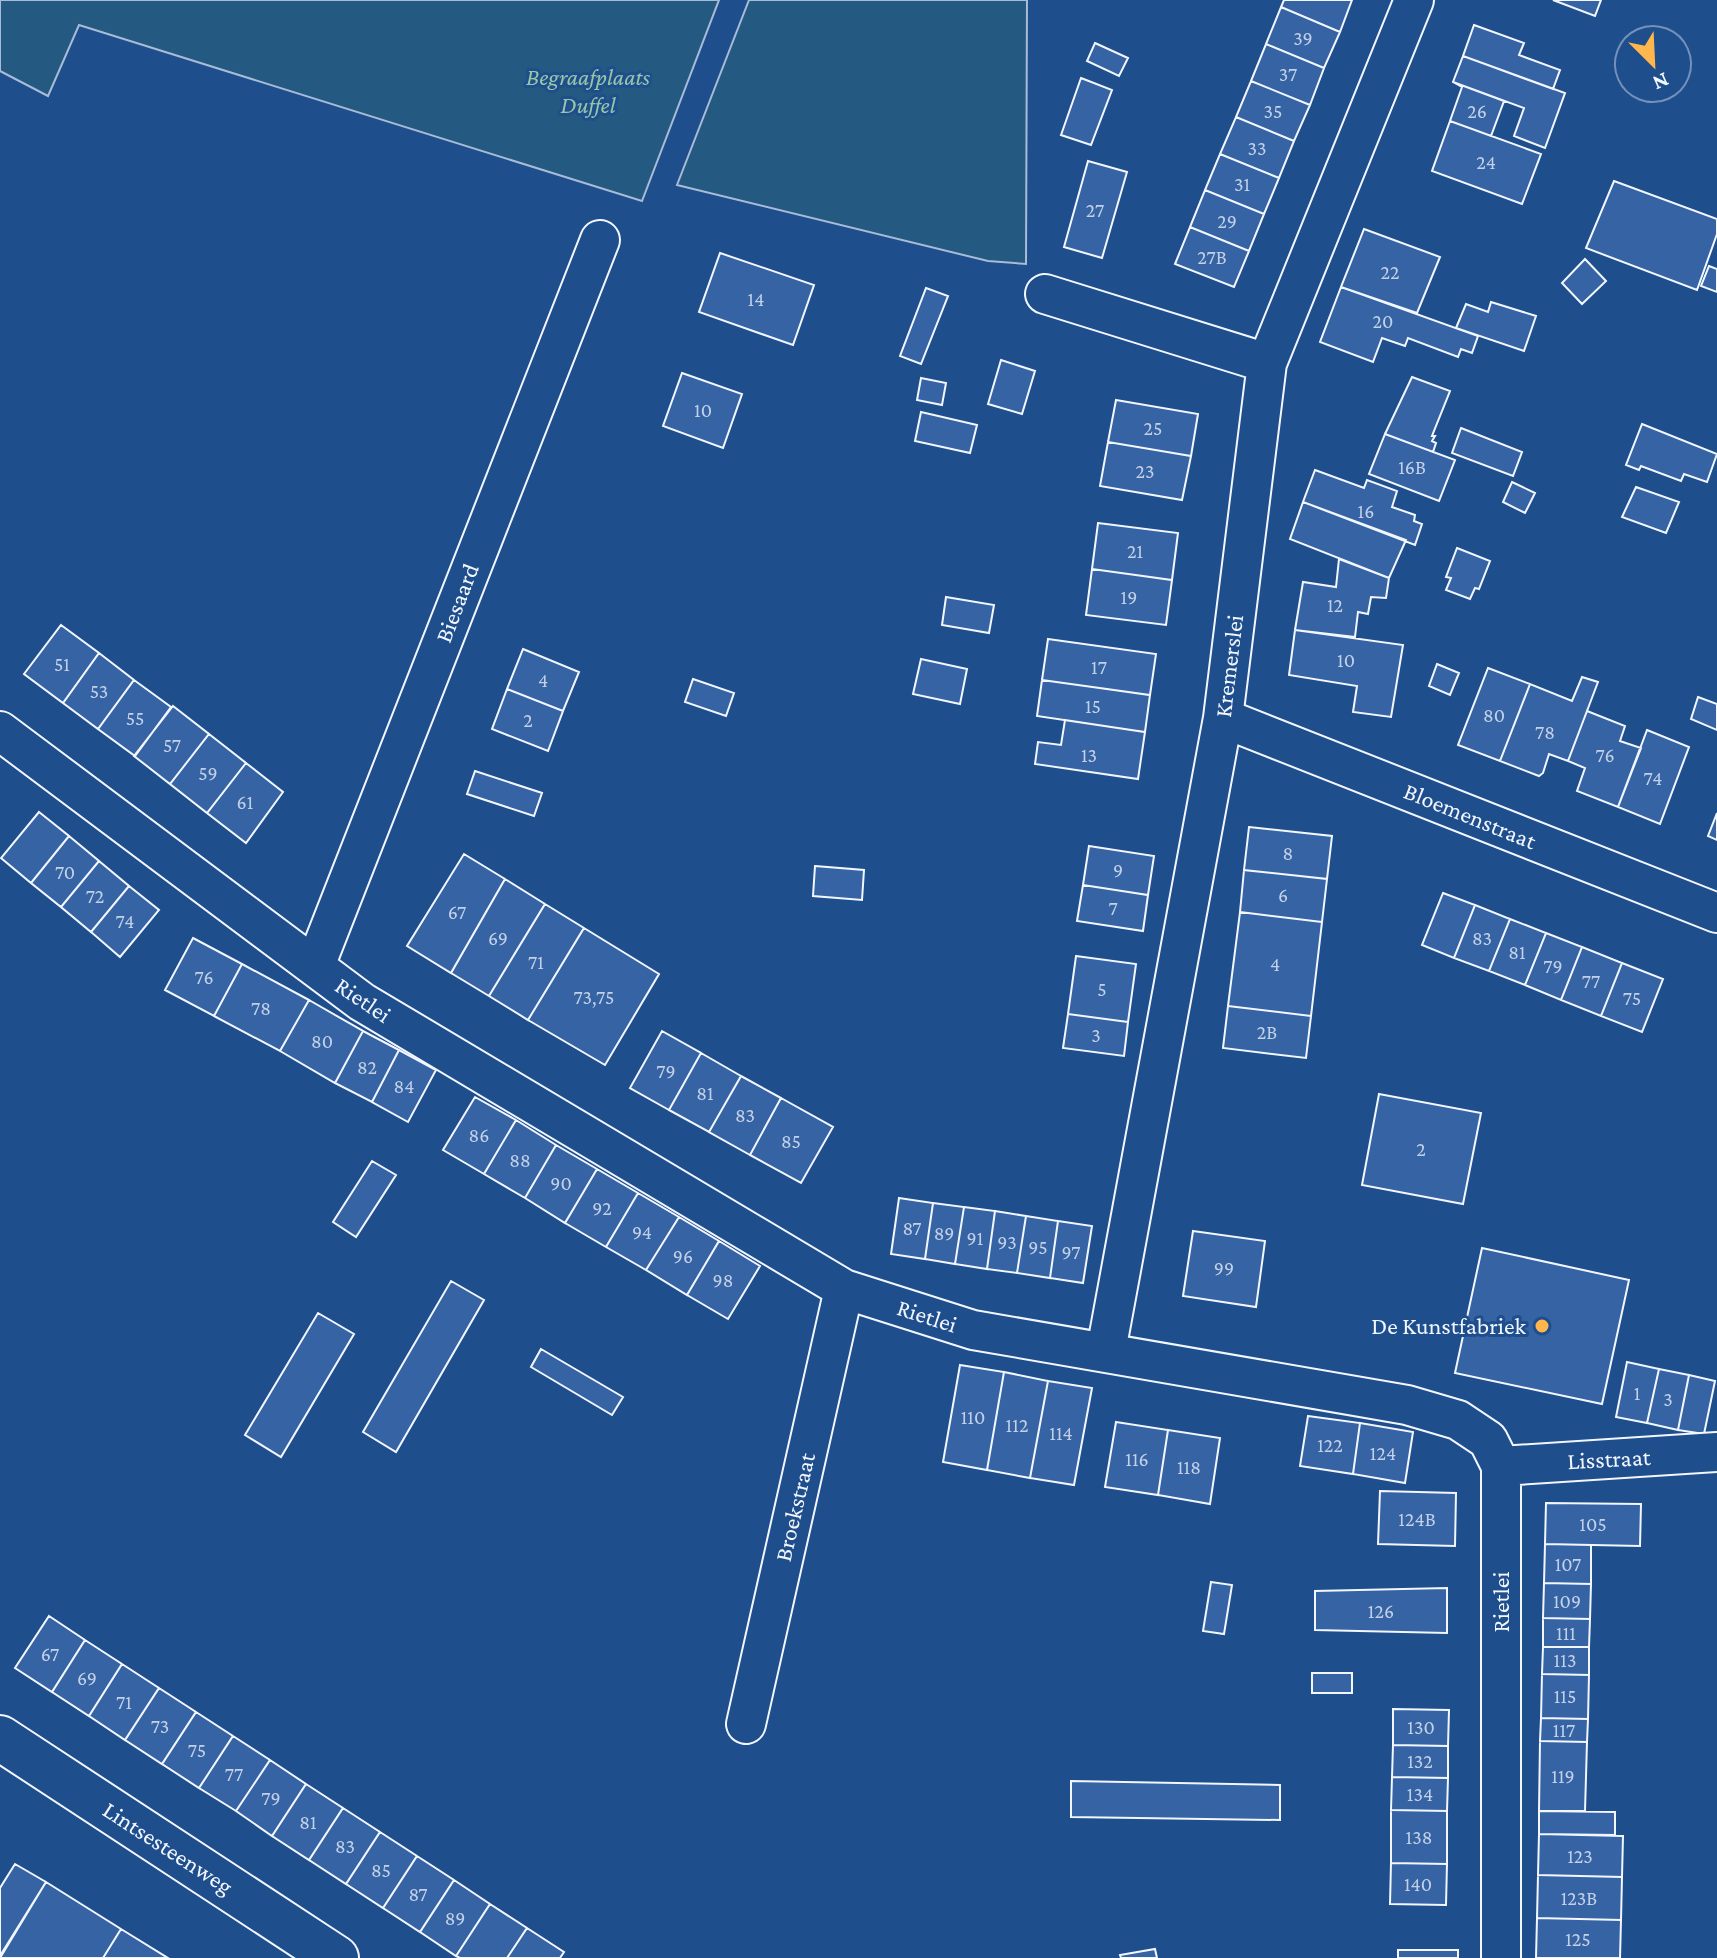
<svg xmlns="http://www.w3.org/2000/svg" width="1717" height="1958" viewBox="0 0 1717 1958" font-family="'Crimson Pro',serif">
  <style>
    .green { fill: #245a82; stroke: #a8bbd7; stroke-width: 2 }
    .building { fill: #3563a3; stroke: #f2f6ff; stroke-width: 2 }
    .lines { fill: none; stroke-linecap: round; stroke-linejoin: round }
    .minor-casing { stroke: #f2f6ff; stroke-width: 42 }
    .tertiary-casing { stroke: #f2f6ff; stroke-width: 48 }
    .minor { stroke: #1f4e8c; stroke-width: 38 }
    .tertiary { stroke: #1f4e8c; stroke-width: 44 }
    .poi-dot { fill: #ffb74d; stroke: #1f4e8c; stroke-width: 3 }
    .labels { text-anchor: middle; stroke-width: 6; stroke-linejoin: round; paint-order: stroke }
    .number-label { font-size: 20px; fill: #c3d1e8 }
    .park-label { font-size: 24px; font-style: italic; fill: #97c8a6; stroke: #1f4e8c }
    .street-label { font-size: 24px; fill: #f2f6ff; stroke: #1f4e8c }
    .poi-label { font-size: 24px; fill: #f2f6ff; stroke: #1f4e8c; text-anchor: end }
  </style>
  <rect width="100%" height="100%" fill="#1f4e8c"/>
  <path class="green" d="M0 0H719L642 201 79 25 48 96 0 71Z
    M749 0H1027L1026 264 988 261 677 185Z"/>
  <path class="building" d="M1284 0H1352L1340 32 1281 7Z
    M1553 0H1601L1595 16Z
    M1281 7 1340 32 1324 68 1266 44Z
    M1474 25 1524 43 1519 55 1560 70 1553 89 1463 56Z
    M1095 43 1128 58 1119 76 1087 61Z
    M1266 44 1324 68 1310 105 1251 81Z
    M1463 56 1565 93 1545 148 1514 136 1524 108 1453 82Z
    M1081 78 1112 90 1091 145 1061 135Z
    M1251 81 1310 105 1294 141 1236 117Z
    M1453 82 1504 101 1491 136 1450 121 1462 87Z
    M1236 117 1294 141 1279 178 1220 154Z
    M1450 121 1541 154 1522 204 1432 171Z
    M1220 154 1279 178 1264 214 1205 190Z
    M1088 161 1127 172 1102 258 1064 247Z
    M1614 181 1717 219V234L1697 290 1586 248Z
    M1205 190 1264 214 1249 251 1190 227Z
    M1190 227 1249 251 1234 287 1175 264Z
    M1364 229 1440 257 1417 313 1341 287Z
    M720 253 814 285 793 345 699 312Z
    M1585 259 1606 281 1582 304 1562 283Z
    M1709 266 1717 269V292L1701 286Z
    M1341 287 1478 336 1472 353 1461 349 1458 357 1408 338 1405 346 1382 338 1373 362 1320 342Z
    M926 288 948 296 921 364 900 356Z
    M1491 302 1536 316 1524 351 1456 328 1466 304 1488 312Z
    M1001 360 1035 371 1022 414 988 404Z
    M682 373 742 394 723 448 663 426Z
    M1412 377 1450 391 1432 436H1435L1432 441 1436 443 1433 452 1385 434Z
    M921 378 946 383 942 405 917 400Z
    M1116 400 1198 414 1191 456 1108 442Z
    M921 412 977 425 970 453 915 441Z
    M1642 424 1717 454 1707 482 1684 474 1681 481 1641 466 1639 470 1626 465Z
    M1461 428 1522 452 1513 476 1452 453Z
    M1385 434 1455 460 1439 501 1369 474Z
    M1108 442 1191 456 1182 500 1100 486Z
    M1315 470 1364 488 1367 480 1397 491 1392 507 1415 515 1414 521 1422 524 1415 545 1303 502Z
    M1512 482 1535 493 1525 513 1503 502Z
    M1636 487 1679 502 1666 533 1622 517Z
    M1303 502 1406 540 1389 578 1290 539Z
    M1098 523 1178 533 1172 580 1092 569Z
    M1457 548 1490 561 1479 589 1475 588 1470 599 1446 590 1451 578 1446 577Z
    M1339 559 1389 578 1386 598 1371 597 1368 614 1358 612 1355 637 1295 630 1303 582 1336 587Z
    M1092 569 1172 580 1166 625 1086 615Z
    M946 597 994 605 989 633 942 625Z
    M61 625 99 653 63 703 24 674Z
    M1295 630 1403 645 1391 717 1353 712 1357 686 1289 675Z
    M1048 639 1156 654 1150 695 1042 680Z
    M523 649 579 672 563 711 507 689Z
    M99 653 134 680 98 729 63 703Z
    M921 659 967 669 960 704 913 694Z
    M1437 664 1459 673 1450 695 1429 686Z
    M1488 668 1530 684 1500 761 1458 745Z
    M1582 677 1598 682 1568 761 1549 754 1543 773 1539 776 1500 761 1530 684 1572 701Z
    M693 679 734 693 726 716 685 702Z
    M134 680 171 707 135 756 98 729Z
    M1042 680 1150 695 1145 732 1037 716Z
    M507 689 563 711 548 751 492 729Z
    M1698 697 1717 704V730L1691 719Z
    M173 706 209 734 170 784 134 756Z
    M1587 711 1625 726 1620 741 1641 748 1618 807 1577 791 1585 768 1568 761Z
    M1065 720 1145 732 1138 779 1035 764 1038 742 1061 745Z
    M1647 730 1689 747 1660 824 1618 807Z
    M209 734 246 763 207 813 170 784Z
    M246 763 283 792 246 843 207 813Z
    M475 771 542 793 534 816 467 794Z
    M39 812 69 836 31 883 1 858Z
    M1717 813V840L1708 836Z
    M1249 827 1332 836 1327 879 1244 870Z
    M69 836 99 861 61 907 31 883Z
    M1089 846 1154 856 1148 895 1083 885Z
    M464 854 505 879 451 973 407 946Z
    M99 861 129 886 91 932 61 907Z
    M815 866 864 870 862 900 813 896Z
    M1244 870 1327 879 1322 922 1240 912Z
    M505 879 545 904 489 996 451 973Z
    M1083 885 1148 895 1143 931 1077 921Z
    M129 886 159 910 120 957 91 932Z
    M1443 893 1475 905 1454 958 1422 945Z
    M545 904 584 928 528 1020 489 996Z
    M1475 905 1510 919 1489 971 1454 958Z
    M1240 912 1322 922 1311 1016 1228 1006Z
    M1510 919 1546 933 1525 985 1489 971Z
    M584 928 659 974 605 1065 528 1020Z
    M1546 933 1582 947 1561 1000 1525 985Z
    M193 938 242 964 214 1016 165 990Z
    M1582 947 1622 963 1601 1016 1561 1000Z
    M1076 956 1136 964 1128 1022 1068 1014Z
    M1622 963 1663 979 1642 1032 1601 1016Z
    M242 964 309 1000 280 1051 214 1016Z
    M309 1000 363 1031 335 1083 280 1051Z
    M1228 1006 1311 1016 1306 1058 1223 1048Z
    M1068 1014 1128 1022 1124 1056 1063 1048Z
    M363 1031 399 1050 372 1102 335 1083Z
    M662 1031 701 1053 669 1110 630 1088Z
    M399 1050 436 1070 408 1122 372 1102Z
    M701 1053 741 1076 709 1132 669 1110Z
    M741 1076 781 1098 750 1155 709 1132Z
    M1379 1094 1481 1113 1463 1204 1362 1185Z
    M475 1097 516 1120 484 1174 443 1150Z
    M781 1098 833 1127 801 1183 750 1155Z
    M516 1120 556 1145 525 1198 484 1174Z
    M556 1145 597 1169 565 1223 525 1198Z
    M372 1161 396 1175 356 1237 333 1222Z
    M597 1169 638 1193 606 1247 565 1223Z
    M638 1193 679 1217 646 1270 606 1247Z
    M899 1198 933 1203 925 1259 891 1254Z
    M933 1203 964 1207 955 1264 925 1259Z
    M964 1207 995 1211 987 1269 955 1264Z
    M995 1211 1026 1216 1017 1273 987 1269Z
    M1026 1216 1058 1221 1050 1278 1017 1273Z
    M679 1217 719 1241 687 1295 646 1270Z
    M1058 1221 1092 1226 1083 1283 1050 1278Z
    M1193 1231 1265 1241 1256 1307 1183 1296Z
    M719 1241 760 1266 728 1319 687 1295Z
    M1482 1248 1629 1280 1602 1404 1455 1373Z
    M451 1281 484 1300 396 1452 363 1432Z
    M318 1313 354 1334 281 1457 245 1435Z
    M541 1349 623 1397 612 1415 531 1367Z
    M1627 1362 1659 1369 1647 1423 1616 1417Z
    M960 1365 1004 1372 987 1470 943 1462Z
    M1659 1369 1689 1375 1678 1430 1647 1423Z
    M1004 1372 1048 1381 1030 1478 987 1470Z
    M1689 1375 1715 1381 1704 1434 1678 1430Z
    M1048 1381 1092 1388 1074 1485 1030 1478Z
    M1308 1416 1360 1423 1353 1474 1300 1466Z
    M1116 1422 1168 1430 1158 1495 1105 1487Z
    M1360 1423 1413 1432 1405 1483 1353 1474Z
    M1168 1430 1220 1438 1210 1504 1158 1495Z
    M1380 1491 1456 1493 1455 1546 1378 1544Z
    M1546 1503 1641 1504 1640 1546 1545 1544Z
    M1545 1544 1591 1545V1584L1544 1583Z
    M1211 1582 1232 1585 1224 1634 1203 1631Z
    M1544 1583 1591 1584 1590 1619 1543 1618Z
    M1447 1588V1633L1315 1630V1591Z
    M49 1616 85 1640 52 1692 15 1668Z
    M1543 1618 1590 1619 1589 1647H1543Z
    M85 1640 122 1664 89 1716 52 1692Z
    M1543 1647H1589V1675L1542 1674Z
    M122 1664 159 1688 125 1740 89 1716Z
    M1312 1673H1352V1693H1312Z
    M1542 1674 1589 1675 1588 1719 1541 1718Z
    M159 1688 196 1712 162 1764 125 1740Z
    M1393 1709 1449 1710 1448 1746 1393 1745Z
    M196 1712 233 1736 199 1788 162 1764Z
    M1541 1718 1588 1719 1587 1742 1540 1741Z
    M233 1736 270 1760 236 1811 199 1788Z
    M1540 1741 1587 1742 1585 1811H1539Z
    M1393 1745 1448 1746V1778L1392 1777Z
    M270 1760 306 1784 272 1836 236 1811Z
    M1392 1777 1448 1778 1447 1811 1391 1810Z
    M1071 1781 1280 1785V1820L1071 1817Z
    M306 1784 343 1808 309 1860 272 1836Z
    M343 1808 380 1832 346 1884 309 1860Z
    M1391 1810 1447 1811V1864L1391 1863Z
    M1539 1811 1615 1812V1835L1539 1834Z
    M380 1832 417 1856 383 1908 346 1884Z
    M1539 1834 1623 1836 1622 1877 1538 1875Z
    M417 1856 454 1880 420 1932 383 1908Z
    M1391 1863 1447 1864 1446 1905 1390 1904Z
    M15 1864 46 1882 0 1956V1888Z
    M1538 1875 1622 1877 1621 1920 1537 1918Z
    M454 1880 490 1904 456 1956 420 1932Z
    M46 1882 121 1929 103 1958H0Z
    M490 1904 527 1928 507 1958H460L456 1956Z
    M1537 1918 1621 1920 1620 1958H1536Z
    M527 1928 564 1952 560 1958H507Z
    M121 1929 168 1958H103Z
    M1155 1949 1157 1958H1121L1120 1955Z
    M1398 1950H1458V1958H1398Z"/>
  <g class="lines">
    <defs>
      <path id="minor" d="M1045 294 1267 363
        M1223 718 1717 913
        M0 731 362 1002 844 1289 973 1330 1407 1405 1458 1420 1488 1440 1501 1466V1958
        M315 966 600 240
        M1106 1351 1223 718 1267 363 1414 0
        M1501 1466 1717 1452
        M746 1724 844 1289"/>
      <path id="tertiary" d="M0 1738 336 1958"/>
    </defs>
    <use href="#minor" class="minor-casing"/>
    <use href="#tertiary" class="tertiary-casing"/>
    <use href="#minor" class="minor"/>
    <use href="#tertiary" class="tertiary"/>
  </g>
  <circle class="poi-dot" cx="1542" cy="1326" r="8"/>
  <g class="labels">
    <g class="number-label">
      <text x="1303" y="45">39</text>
      <text x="1288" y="81">37</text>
      <text x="1273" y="118">35</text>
      <text x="1477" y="118">26</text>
      <text x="1257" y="155">33</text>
      <text x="1486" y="169">24</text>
      <text x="1242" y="191">31</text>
      <text x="1095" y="217">27</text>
      <text x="1227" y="228">29</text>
      <text x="1212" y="264">27B</text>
      <text x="1390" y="279">22</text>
      <text x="756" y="306">14</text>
      <text x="1383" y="328">20</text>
      <text x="703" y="417">10</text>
      <text x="1153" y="435">25</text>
      <text x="1412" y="474">16B</text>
      <text x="1145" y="478">23</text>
      <text x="1366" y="518">16</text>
      <text x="1135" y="558">21</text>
      <text x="1129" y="604">19</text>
      <text x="1335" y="612">12</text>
      <text x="1346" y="667">10</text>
      <text x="62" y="671">51</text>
      <text x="1099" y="674">17</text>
      <text x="543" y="687">4</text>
      <text x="99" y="698">53</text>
      <text x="1093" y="713">15</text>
      <text x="1494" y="722">80</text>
      <text x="135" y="725">55</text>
      <text x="528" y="727">2</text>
      <text x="1545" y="739">78</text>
      <text x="172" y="752">57</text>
      <text x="1089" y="762">13</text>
      <text x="1605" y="762">76</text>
      <text x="208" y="780">59</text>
      <text x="1653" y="785">74</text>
      <text x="245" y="809">61</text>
      <text x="1288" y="860">8</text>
      <text x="1118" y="877">9</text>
      <text x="65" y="879">70</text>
      <text x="1283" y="902">6</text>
      <text x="95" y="903">72</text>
      <text x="1113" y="915">7</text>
      <text x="457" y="919">67</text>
      <text x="125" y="928">74</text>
      <text x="498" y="945">69</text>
      <text x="1482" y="945">83</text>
      <text x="1517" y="959">81</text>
      <text x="536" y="969">71</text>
      <text x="1275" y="971">4</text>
      <text x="1553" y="973">79</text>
      <text x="204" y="984">76</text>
      <text x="1591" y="988">77</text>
      <text x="1102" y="996">5</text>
      <text x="594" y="1004">73,75</text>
      <text x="1632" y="1005">75</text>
      <text x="261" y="1015">78</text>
      <text x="1267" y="1039">2B</text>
      <text x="1096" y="1042">3</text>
      <text x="322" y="1048">80</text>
      <text x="367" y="1074">82</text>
      <text x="666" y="1078">79</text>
      <text x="404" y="1093">84</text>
      <text x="705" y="1100">81</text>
      <text x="745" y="1122">83</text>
      <text x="479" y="1142">86</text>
      <text x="791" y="1148">85</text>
      <text x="1421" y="1156">2</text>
      <text x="520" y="1167">88</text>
      <text x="561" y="1190">90</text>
      <text x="602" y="1215">92</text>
      <text x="912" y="1235">87</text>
      <text x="642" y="1239">94</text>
      <text x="944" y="1240">89</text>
      <text x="975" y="1245">91</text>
      <text x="1007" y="1249">93</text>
      <text x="1038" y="1254">95</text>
      <text x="1071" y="1259">97</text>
      <text x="683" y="1263">96</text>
      <text x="1224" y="1275">99</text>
      <text x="723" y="1287">98</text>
      <text x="1637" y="1400">1</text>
      <text x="1668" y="1406">3</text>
      <text x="973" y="1424">110</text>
      <text x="1017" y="1432">112</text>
      <text x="1061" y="1440">114</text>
      <text x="1330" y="1452">122</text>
      <text x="1383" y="1460">124</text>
      <text x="1137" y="1466">116</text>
      <text x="1189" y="1474">118</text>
      <text x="1417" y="1526">124B</text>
      <text x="1593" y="1531">105</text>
      <text x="1568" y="1571">107</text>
      <text x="1567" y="1608">109</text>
      <text x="1381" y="1618">126</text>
      <text x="1566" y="1640">111</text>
      <text x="50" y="1661">67</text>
      <text x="1565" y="1667">113</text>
      <text x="87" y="1685">69</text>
      <text x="1565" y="1703">115</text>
      <text x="124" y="1709">71</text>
      <text x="160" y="1733">73</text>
      <text x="1421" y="1734">130</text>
      <text x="1564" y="1737">117</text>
      <text x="197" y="1757">75</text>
      <text x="1420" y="1768">132</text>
      <text x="234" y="1781">77</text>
      <text x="1563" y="1783">119</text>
      <text x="1420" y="1801">134</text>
      <text x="271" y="1805">79</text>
      <text x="308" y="1829">81</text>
      <text x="1419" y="1844">138</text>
      <text x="345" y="1853">83</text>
      <text x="1580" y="1863">123</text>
      <text x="381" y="1877">85</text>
      <text x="1418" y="1891">140</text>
      <text x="418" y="1901">87</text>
      <text x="1579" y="1905">123B</text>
      <text x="455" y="1925">89</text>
      <text x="1578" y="1946">125</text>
    </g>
    <g class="park-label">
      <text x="588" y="85">Begraafplaats<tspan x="588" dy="28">Duffel</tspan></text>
    </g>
    <g class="street-label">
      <text transform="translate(457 603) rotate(-69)" y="8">Biesaard</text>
      <text transform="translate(1229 666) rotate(-83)" y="8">Kremerslei</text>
      <text transform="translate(1470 816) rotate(22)" y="8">Bloemenstraat</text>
      <text transform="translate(363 1000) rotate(34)" y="8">Rietlei</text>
      <text transform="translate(927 1316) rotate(18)" y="8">Rietlei</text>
      <text transform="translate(1609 1459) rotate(-3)" y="8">Lisstraat</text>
      <text transform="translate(795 1507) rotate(-77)" y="8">Broekstraat</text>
      <text transform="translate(1501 1602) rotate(-90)" y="8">Rietlei</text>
      <text transform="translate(168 1848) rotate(33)" y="8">Lintsesteenweg</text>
    </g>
    <g class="poi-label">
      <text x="1526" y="1334">De Kunstfabriek</text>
    </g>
  </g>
  <g transform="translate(1653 64) rotate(156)"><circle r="38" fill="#1f4e8c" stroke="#7391ba" stroke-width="2"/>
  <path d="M0-6L14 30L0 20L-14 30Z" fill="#ffb74d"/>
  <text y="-12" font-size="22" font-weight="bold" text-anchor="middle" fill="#f2f6ff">N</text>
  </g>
</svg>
